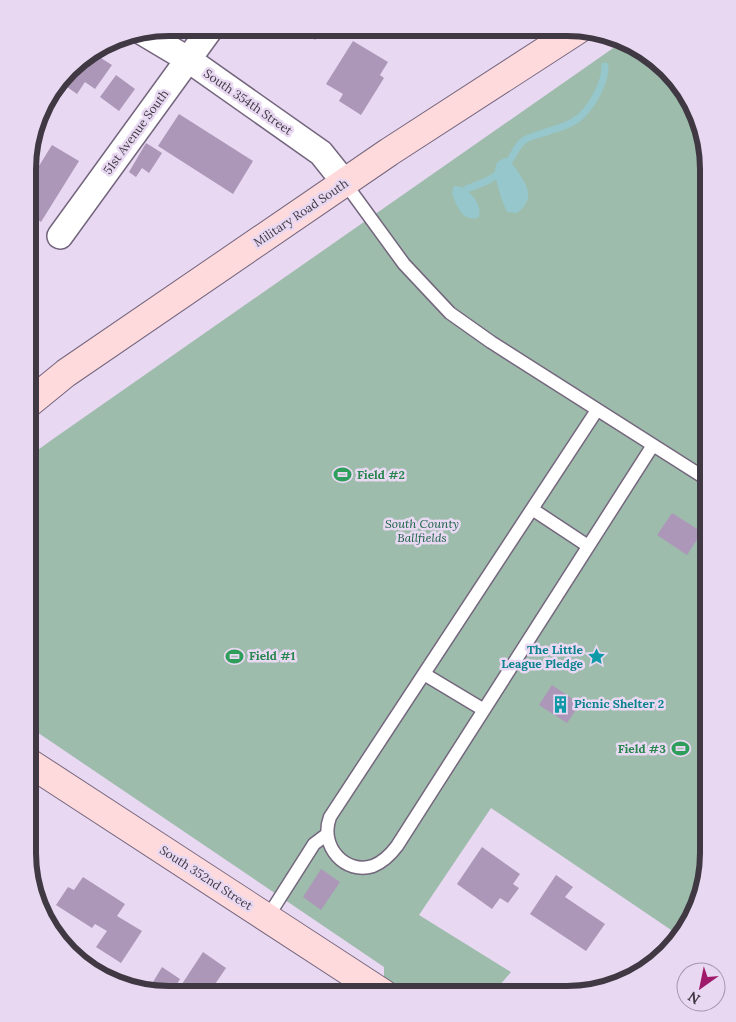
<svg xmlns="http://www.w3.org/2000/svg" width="736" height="1022" viewBox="0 0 736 1022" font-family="Lora,serif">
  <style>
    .green { fill: #9ebcac }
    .water { fill: #95c7cd }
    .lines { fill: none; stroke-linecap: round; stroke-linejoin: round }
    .stream { stroke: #95c7cd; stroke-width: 7 }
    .building { fill: #ac97b9 }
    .lane-casing { stroke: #74667d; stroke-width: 15 }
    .street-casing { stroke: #74667d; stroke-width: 28 }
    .secondary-casing { stroke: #74667d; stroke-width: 30 }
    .lane { stroke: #fff; stroke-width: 12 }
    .street { stroke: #fff; stroke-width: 25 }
    .secondary { stroke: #ffdadd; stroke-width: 28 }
    .labels { text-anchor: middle; stroke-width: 5; stroke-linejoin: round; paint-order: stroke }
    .street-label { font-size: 12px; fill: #403944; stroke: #e8d8f2 }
    .leisure-label { font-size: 12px; font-weight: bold; fill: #27864d; stroke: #e8d8f2; text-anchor: start }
    .park-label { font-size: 12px; font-style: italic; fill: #1a6145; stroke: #e8d8f2 }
    .culture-label { font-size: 12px; font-weight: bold; fill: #0d838f; stroke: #e8d8f2; text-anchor: end }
    .rim { fill: none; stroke: #403944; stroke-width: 6 }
  </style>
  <rect width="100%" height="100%" fill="#e8d8f2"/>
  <path class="green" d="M619 44 673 80 694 107 708 169V863L684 932 680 936 491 808 419 915 511 972 492 994H384V967L28 726V457L53 439Z"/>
  <path class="water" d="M505 158C511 161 514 166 518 172 528 186 535 200 517 213L507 212C503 204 492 173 496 166 497 161 501 160 505 158Z
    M454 186C467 185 483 204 479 217 463 224 456 205 452 193Z"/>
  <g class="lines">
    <path class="stream" d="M466 189C484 183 500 177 510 160 515 153 516 147 523 141 531 135 543 134 552 130 562 127 572 124 580 117 593 105 605 83 605 66"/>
  </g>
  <path class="building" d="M299 28H324L315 40Z
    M353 41 388 62 380 75 384 78 361 115 339 101 343 94 326 84Z
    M93 53 112 65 95 89 85 82 77 94 60 82 76 62Z
    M116 75 135 89 119 111 100 97Z
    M179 114 253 161 233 194 158 146Z
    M146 143 162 153 149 173 142 168 136 177 129 172Z
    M52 145 79 161 41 222 29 214V182Z
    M672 513 702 532 687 555 657 535Z
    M552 685 580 704 567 723 539 705Z
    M482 847 520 874 513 884 519 888 508 903 500 898 492 909 457 884Z
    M321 869 340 882 321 910 303 897Z
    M556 875 573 887 565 897 605 924 586 951 530 914Z
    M83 877 125 904 117 916 142 931 121 963 96 947 107 931 95 924 92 928 56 905 68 887 74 890Z
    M203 952 226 968 209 993H189L180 987Z
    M162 967 180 979 173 991 176 993 147 992Z"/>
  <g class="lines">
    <defs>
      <path id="lane" d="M345 183 404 264 450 313 491 342 708 480
        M597 410 330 817C319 846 345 875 373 866 383 862 391 854 397 846L653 445
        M532 509 588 546
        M424 674 484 710
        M267 918 314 844 326 835"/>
      <path id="street" d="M142 32 189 60 321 153 345 183
        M60 236 211 28"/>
      <path id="secondary" d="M28 404 66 373 389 152 579 29
        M28 762 384 994"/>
    </defs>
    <use href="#lane" class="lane-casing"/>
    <use href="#street" class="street-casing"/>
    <use href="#secondary" class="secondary-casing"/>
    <use href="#lane" class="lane"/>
    <use href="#street" class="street"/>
    <use href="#secondary" class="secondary"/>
  </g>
  <defs>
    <symbol id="stadium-bare" viewBox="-9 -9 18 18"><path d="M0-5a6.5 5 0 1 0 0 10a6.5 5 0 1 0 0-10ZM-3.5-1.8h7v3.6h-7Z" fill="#2e9e5b" stroke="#e8d8f2" stroke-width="2.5" paint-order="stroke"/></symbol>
    <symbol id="sight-bare" viewBox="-9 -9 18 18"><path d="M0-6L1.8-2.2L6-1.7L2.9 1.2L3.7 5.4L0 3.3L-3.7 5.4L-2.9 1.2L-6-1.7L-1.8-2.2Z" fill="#0f9aa8" stroke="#e8d8f2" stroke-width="2.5" paint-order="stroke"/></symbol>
    <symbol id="building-bare" viewBox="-9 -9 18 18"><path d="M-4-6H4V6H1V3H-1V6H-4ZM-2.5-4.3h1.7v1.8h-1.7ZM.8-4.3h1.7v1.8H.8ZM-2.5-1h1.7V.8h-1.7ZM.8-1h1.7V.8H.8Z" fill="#0f9aa8" stroke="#e8d8f2" stroke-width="2.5" paint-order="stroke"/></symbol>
  </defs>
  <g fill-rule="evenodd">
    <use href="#stadium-bare" x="330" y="462" width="25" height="25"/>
    <use href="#stadium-bare" x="222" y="644" width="25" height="25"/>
    <use href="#sight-bare" x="584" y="644" width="25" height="25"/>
    <use href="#building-bare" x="548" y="692" width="25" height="25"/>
    <use href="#stadium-bare" x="668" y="736" width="25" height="25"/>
  </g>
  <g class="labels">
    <g class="street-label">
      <text transform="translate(248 102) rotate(35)" y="4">South 354th Street</text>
      <text transform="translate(136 132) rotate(-54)" y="4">51st Avenue South</text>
      <text transform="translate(301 213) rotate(-34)" y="4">Military Road South</text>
      <text transform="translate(206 878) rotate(33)" y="4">South 352nd Street</text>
    </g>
    <g class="leisure-label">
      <text x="357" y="479">Field #2</text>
      <text x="249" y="660">Field #1</text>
      <text x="666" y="753" text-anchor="end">Field #3</text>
    </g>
    <g class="park-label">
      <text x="422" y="528">South County<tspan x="422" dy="14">Ballfields</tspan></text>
    </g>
    <g class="culture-label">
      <text x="583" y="654">The Little<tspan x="583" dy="14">League Pledge</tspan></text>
      <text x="574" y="708" text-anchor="start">Picnic Shelter 2</text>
    </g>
  </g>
  <path d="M0 0H736V1022H0ZM169 36H567A133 133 0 0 1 700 169V853A133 133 0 0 1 567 986H169A133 133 0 0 1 36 853V169A133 133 0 0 1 169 36Z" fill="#e8d8f2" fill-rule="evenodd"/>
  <path class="rim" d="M169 36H567A133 133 0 0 1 700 169V853A133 133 0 0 1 567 986H169A133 133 0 0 1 36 853V169A133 133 0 0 1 169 36Z"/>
  <g transform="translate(701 987) rotate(213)"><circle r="24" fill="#e8d8f2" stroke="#a598ac"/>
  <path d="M0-4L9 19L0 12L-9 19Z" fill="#9f1a6a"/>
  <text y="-8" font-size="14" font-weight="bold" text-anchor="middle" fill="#403944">N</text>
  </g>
</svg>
